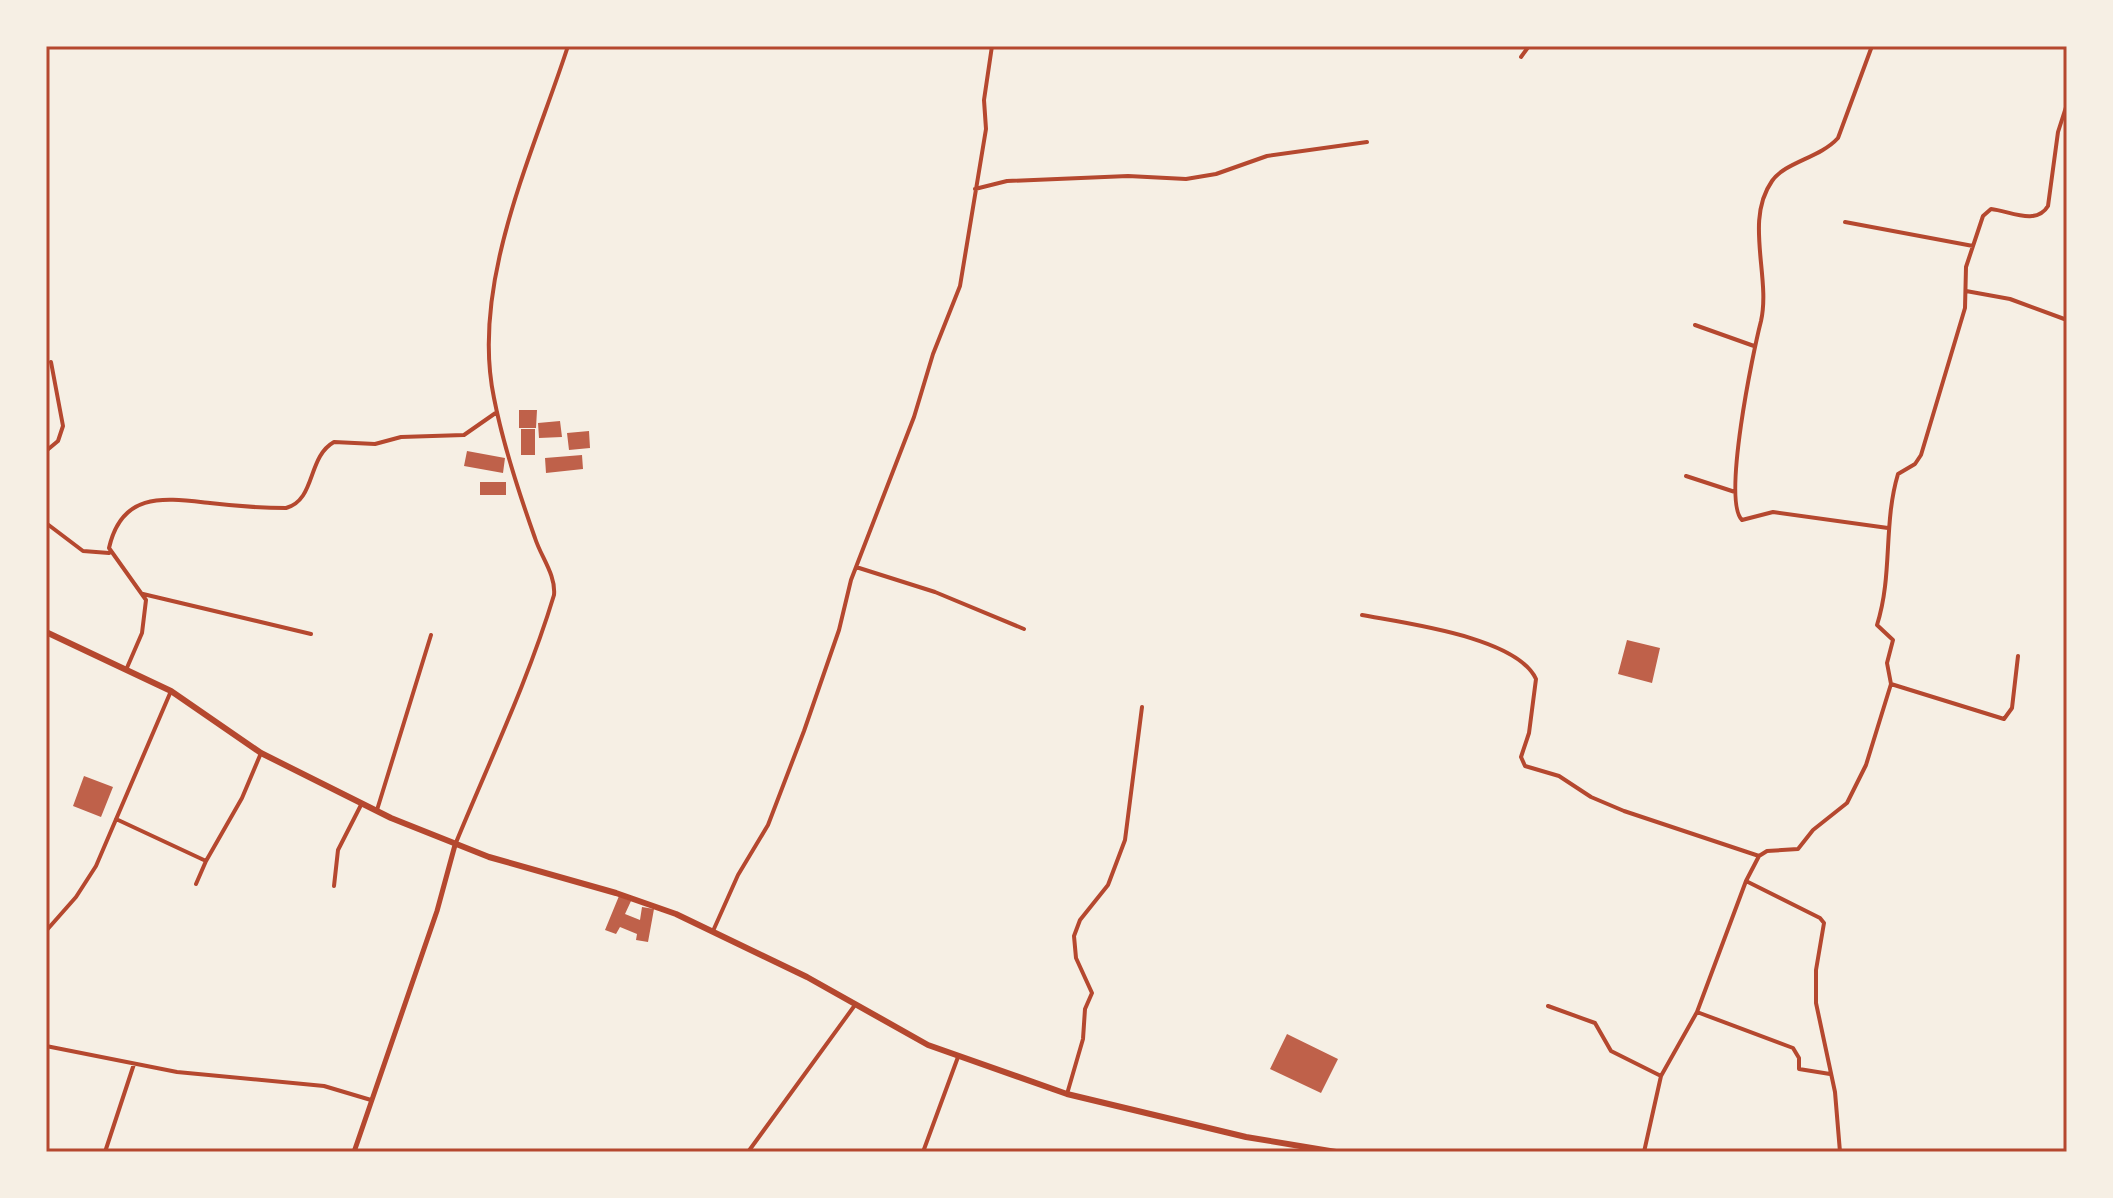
<svg xmlns="http://www.w3.org/2000/svg" width="2113" height="1198" viewBox="0 0 2113 1198" font-family="Figtree,sans-serif">
  <style>
    .building { fill: #bf614a }
    .lines { fill: none; stroke-linecap: round; stroke-linejoin: round }
    .minor { stroke: #b5482f; stroke-width: 4 }
    .tertiary { stroke: #b5482f; stroke-width: 5 }
    .primary { stroke: #b5482f; stroke-width: 6 }
    .neatline { fill: none; stroke: #b5482f; stroke-width: 3 }
  </style>
  <rect width="100%" height="100%" fill="#f6efe4"/>
  <path class="building" d="M519 410H537L536 428H519Z
    M560 421 562 437 539 438 538 423Z
    M521 429H535V455H521Z
    M589 431 590 448 569 450 567 433Z
    M467 451 505 458 503 473 464 466Z
    M582 455 583 469 546 473 545 458Z
    M480 482H506V495H480Z
    M1627 640 1660 648 1652 683 1618 674Z
    M84 776 113 787 101 817 73 806Z
    M619 896 631 901 625 914 640 920 642 907 654 909 648 942 636 940 637 934 620 927 616 934 605 930Z
    M1287 1034 1338 1059 1321 1093 1270 1069Z"/>
  <g class="lines">
    <path class="minor" d="M1872 46 1838 138C1820 158 1785 162 1772 181 1744 221 1771 277 1761 321 1753 352 1722 501 1742 520L1773 512 1888 528
      M1521 57 1529 46
      M975 189 1007 181 1128 176 1186 179 1216 174 1267 156 1367 142
      M1845 222 1973 246
      M1966 291 2010 299 2067 320
      M1695 325 1754 346
      M46 451 58 441 63 426 51 362
      M1686 476 1735 492
      M46 523 83 551 109 553
      M856 567 935 592 1024 629
      M143 594 311 634
      M1362 615C1404 623 1517 637 1536 679L1529 733 1521 757 1525 766 1559 776 1591 797 1624 811 1759 856
      M126 670 142 633 146 600 109 548C122 491 164 498 210 503 235 506 260 508 286 508 316 500 307 457 334 442L375 444 401 437 464 435 497 412
      M1891 684 2004 719 2012 708 2018 656
      M377 810 431 635
      M116 819 206 861 242 798 261 753
      M455 845C489 762 528 681 554 595 556 575 541 557 535 538 519 493 503 445 494 398 470 284 533 154 568 46
      M1746 881 1820 918 1824 923 1816 970V1003L1835 1092 1840 1152
      M196 884 206 861
      M334 886 338 850 362 803
      M46 931 76 897 96 866 171 691
      M713 931 738 875 768 825 804 731 839 630 851 580 914 417 933 354 960 286 986 129 984 100 992 46
      M1548 1006 1595 1023 1611 1051 1661 1076
      M1697 1012 1793 1048 1799 1058V1069L1830 1074
      M46 1046 177 1072 324 1086 371 1100
      M1067 1094 1083 1039 1085 1009 1092 993 1076 958 1074 936 1080 920 1108 885 1125 840 1142 707
      M105 1152 134 1064
      M748 1152 855 1005
      M923 1152 958 1057
      M1644 1152 1661 1076 1697 1012 1746 881 1759 856 1767 851 1798 849 1813 830 1847 803 1866 765 1891 684 1887 663 1893 640 1877 625C1893 575 1883 524 1898 474L1915 464 1921 455 1965 308 1966 267 1983 216 1991 209C2010 211 2036 226 2048 206L2058 132 2067 104"/>
    <path class="tertiary" d="M354 1152 437 911 455 845"/>
    <path class="primary" d="M46 632 171 691 261 753 391 818 489 857 616 893 676 914 807 977 928 1045 1067 1094 1246 1137 1336 1152"/>
  </g>
  <rect width="2113" height="1198" fill="none" stroke="#f6efe4" stroke-width="96"/>
  <rect x="48" y="48" width="2017" height="1102" class="neatline"/>
</svg>
